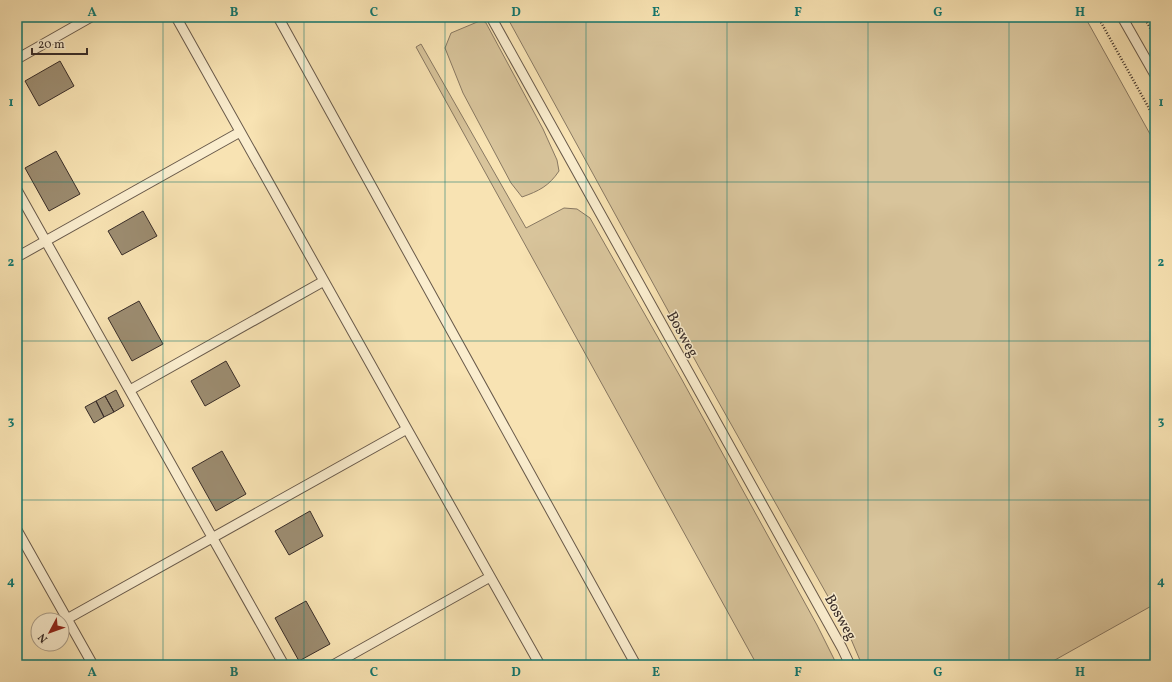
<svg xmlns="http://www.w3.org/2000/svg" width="1172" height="682" viewBox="0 0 1172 682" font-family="Vollkorn,serif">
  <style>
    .green { fill: #d8c49b; stroke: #887862 }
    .building { fill: #9c8c70; stroke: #392d28 }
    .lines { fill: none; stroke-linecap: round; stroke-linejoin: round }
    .lane-casing { stroke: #695a4b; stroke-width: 11 }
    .path { stroke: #392d28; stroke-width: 2.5; stroke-dasharray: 1 2; stroke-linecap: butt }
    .lane { stroke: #faedce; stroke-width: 9 }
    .grid { fill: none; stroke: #0f766e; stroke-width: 1; stroke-opacity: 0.55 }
    .labels { text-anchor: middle; stroke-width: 3; stroke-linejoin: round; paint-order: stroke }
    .street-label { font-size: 15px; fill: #392d28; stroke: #faedce }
    .neatline { fill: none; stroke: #0f766e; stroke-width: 1.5 }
    .grid-label { font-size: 13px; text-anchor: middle; font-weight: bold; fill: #0f766e }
  </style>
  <rect width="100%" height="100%" fill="#f8e3b3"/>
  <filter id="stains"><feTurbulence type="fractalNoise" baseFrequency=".005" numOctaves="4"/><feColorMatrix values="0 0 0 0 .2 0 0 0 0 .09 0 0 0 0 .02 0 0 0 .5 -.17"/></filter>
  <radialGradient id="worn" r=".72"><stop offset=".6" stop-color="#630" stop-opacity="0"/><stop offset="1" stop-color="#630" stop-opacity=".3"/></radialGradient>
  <path class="green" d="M507 17H1085L1155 143V604L1046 665H862L848 632 700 369Z
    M482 20 486 23 543 129 557 160 559 171C549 186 539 191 522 197L511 183 463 93 445 48 451 33Z
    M421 44 526 228 564 208 577 209 590 218 681 378 817 625 837 665H757L416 47Z"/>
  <path class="building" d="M60 61 74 86 39 106 25 81Z
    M56 151 80 194 49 211 25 168Z
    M143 211 157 236 122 255 108 231Z
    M139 301 163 344 132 361 108 318Z
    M226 361 240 386 205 406 191 381Z
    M116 390 124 406 114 412 105 396Z
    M105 396 114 412 104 417 96 401Z
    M96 401 104 417 94 423 85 407Z
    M222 451 246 494 216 511 192 468Z
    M310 511 323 536 289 555 275 531Z
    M306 601 330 644 299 661 275 618Z
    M393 661 395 665H386Z"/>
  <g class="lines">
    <defs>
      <path id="lane" d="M176 17 407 429
        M278 17 636 665
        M491 17 842 648 850 665
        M1122 17 1155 75
        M17 59 91 17
        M17 190 284 665
        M17 257 240 132
        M130 390 324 281
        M17 530 93 665
        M67 619 407 429 540 665
        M333 665 490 577"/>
    </defs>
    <use href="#lane" class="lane-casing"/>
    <path class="path" d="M1098 17 1155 119
      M1144 17 1155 37"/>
    <use href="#lane" class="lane"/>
  </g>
  <path class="grid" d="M163 17V665M304 17V665M445 17V665M586 17V665M727 17V665M868 17V665M1009 17V665M17 182H1155M17 341H1155M17 500H1155"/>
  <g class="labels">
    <g class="street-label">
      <text transform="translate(683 334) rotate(61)" y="5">Bosweg</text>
      <text transform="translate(841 617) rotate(61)" y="5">Bosweg</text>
    </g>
  </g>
  <rect width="1172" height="682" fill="none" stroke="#f8e3b3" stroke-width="44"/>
  <g transform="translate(50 632) rotate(229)"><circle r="19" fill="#faedce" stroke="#ada08c"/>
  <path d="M0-3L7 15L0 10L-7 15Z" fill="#8f2418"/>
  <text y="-6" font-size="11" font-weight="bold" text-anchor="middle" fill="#392d28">N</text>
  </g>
  <path d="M32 48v6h55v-6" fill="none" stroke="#392d28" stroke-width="2"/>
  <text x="38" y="48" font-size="12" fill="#392d28" stroke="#faedce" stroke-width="3" paint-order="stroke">20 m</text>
  <rect x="22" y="22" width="1128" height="638" class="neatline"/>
  <g class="grid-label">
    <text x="92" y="16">A</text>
    <text x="234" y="16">B</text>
    <text x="374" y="16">C</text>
    <text x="516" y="16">D</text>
    <text x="656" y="16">E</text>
    <text x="798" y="16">F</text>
    <text x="938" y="16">G</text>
    <text x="1080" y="16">H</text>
    <text x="11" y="106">1</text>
    <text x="1161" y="106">1</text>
    <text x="11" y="266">2</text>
    <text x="1161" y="266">2</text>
    <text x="11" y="425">3</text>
    <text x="1161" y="425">3</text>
    <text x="11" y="585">4</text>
    <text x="1161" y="585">4</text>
    <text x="92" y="676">A</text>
    <text x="234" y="676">B</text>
    <text x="374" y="676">C</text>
    <text x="516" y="676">D</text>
    <text x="656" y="676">E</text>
    <text x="798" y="676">F</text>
    <text x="938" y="676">G</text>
    <text x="1080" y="676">H</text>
  </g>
  <rect width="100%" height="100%" filter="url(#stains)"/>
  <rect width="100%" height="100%" fill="url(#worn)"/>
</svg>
